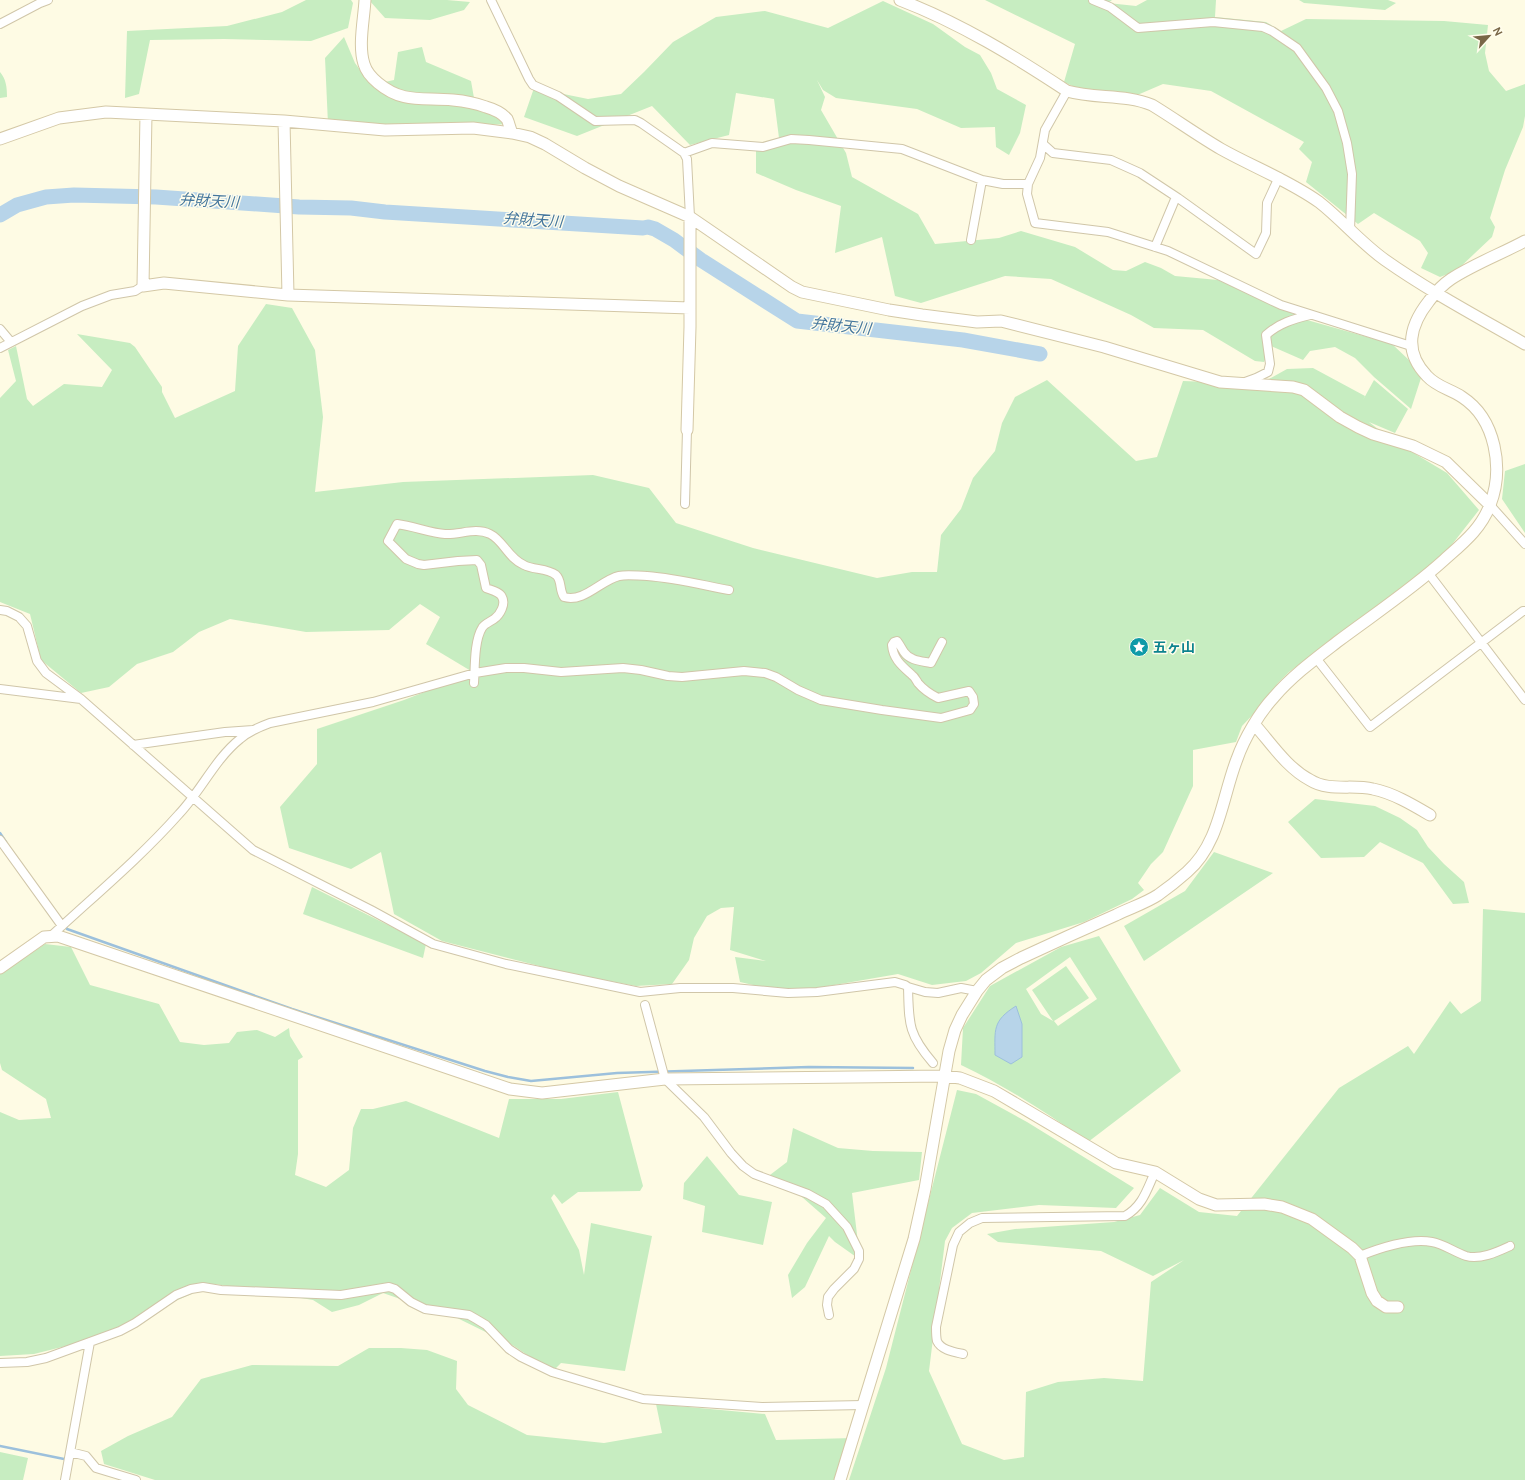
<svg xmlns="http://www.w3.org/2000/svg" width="1525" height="1480" viewBox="0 0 1525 1480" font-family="Cabin,'Noto Sans JP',sans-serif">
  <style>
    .green { fill: #c7edc1; fill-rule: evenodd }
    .water { fill: #b7d4e9; stroke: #9cc0dc }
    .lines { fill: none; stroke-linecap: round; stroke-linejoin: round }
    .stream { stroke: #9cc0dc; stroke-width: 2.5 }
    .river { stroke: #b7d4e9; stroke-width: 15 }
    .street-casing { stroke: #d0c6a9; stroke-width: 10 }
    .secondary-casing { stroke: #d4c8a6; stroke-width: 13 }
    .street { stroke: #fff; stroke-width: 8 }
    .secondary { stroke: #fff; stroke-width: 11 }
    .labels { text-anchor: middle; stroke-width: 3; stroke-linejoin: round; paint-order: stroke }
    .culture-label { font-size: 14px; font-weight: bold; fill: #0d838f; stroke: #fffdec; text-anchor: start }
    .water-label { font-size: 15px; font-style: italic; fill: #44769d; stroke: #fffdec }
  </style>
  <rect width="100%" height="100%" fill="#fefbe4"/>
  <path class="green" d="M306 0H351L353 3 348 28 311 41 224 39 150 40 139 94 125 98 127 31 227 26 282 12Z
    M369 0H447L470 2 464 10 430 20 385 18Z
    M985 0H1112L1108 3 1136 6 1147 0H1216L1215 17 1266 22 1281 31 1306 19 1444 21 1488 25 1485 53 1489 71 1506 91 1525 84V116L1523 127 1505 170 1490 218 1495 227 1492 237 1456 271 1440 277 1421 268 1428 253 1420 241 1374 213 1358 224 1306 182 1312 162 1299 149 1304 142 1211 91 1163 84 1135 96 1085 92 1064 82 1075 44Z
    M1299 0H1388L1396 3 1385 10 1304 3Z
    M883 1 933 24 965 47 980 55 991 73 997 89 1026 105 1020 133 1009 155 996 147 995 127 961 128 917 109 836 98 823 90 817 80 825 97 821 110 846 153 852 177 918 214 935 244 999 238 1021 231 1075 247 1113 270 1126 271 1145 262 1161 268 1175 276 1218 280 1307 320 1392 344 1410 361 1421 378 1411 409 1374 377 1355 358 1335 347 1310 351 1303 360 1271 346 1264 362 1255 361 1203 330 1154 328 1131 315 1051 279 1005 276 921 303 895 296 882 237 835 253 841 206 796 190 756 173V151L779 138 774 99 736 93 729 135 690 145 652 106 577 136 524 117 534 88 588 99 621 94 644 72 673 42 716 17 765 11 828 28Z
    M344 37 355 63 371 85 394 80 398 52 422 47 426 62 471 81 474 98 502 114 509 124 378 130 328 124 325 58Z
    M0 72C6 79 7 87 7 97L0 98Z
    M266 304 292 308 315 350 323 417 315 492 403 482 593 475 649 488 676 523 753 548 877 578 912 572H937L941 535 961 509 973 478 995 451 1002 423 1015 397 1047 380 1136 461 1157 457 1183 381 1260 384 1287 369 1313 368 1365 396 1363 400 1374 380 1408 409 1395 433 1369 422 1392 440 1447 473 1479 510 1450 547 1422 572 1289 672 1278 683 1263 704 1242 726 1236 742 1193 750V786L1163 852 1151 864 1138 883 1144 890 1132 899 1084 922 1016 943 981 973 966 981 932 985 898 974 788 993 740 982 735 957 766 961 730 950 734 907 721 908 707 916 694 938 689 960 672 984 636 986 563 972 442 941 394 914 381 852 351 869 289 848 280 807 317 764V729L404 700 471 674V671L426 644 440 617 420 604 389 630 306 632 230 619 199 632 173 652 137 664 109 687 81 693 41 660 30 614 0 602V398L16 381 8 350 16 346 27 399 33 406 64 384 102 387 112 370 77 334 130 343 135 347 162 387V392L175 418 235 391 238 346Z
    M1525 464V533L1502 499 1505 471Z
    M1315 799 1375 806 1400 818 1417 830 1428 847 1444 864 1464 882 1469 903 1453 904 1423 863 1380 842 1364 857 1321 858 1288 822Z
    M1214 852 1273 873 1144 961 1124 926 1185 891Z
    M312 887 426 944 423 958 303 914Z
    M1483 909 1525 913V1480H849L886 1368 957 1090 976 1094 1027 1122 1134 1188 1116 1208 1039 1205 972 1213 952 1228 945 1241 929 1371 962 1444 1004 1460 1024 1457 1026 1392 1058 1382 1104 1378 1143 1381 1151 1282 1184 1260 1153 1276 1101 1251 998 1242 987 1234 1015 1229 1114 1222 1140 1215 1160 1188 1199 1212 1237 1216 1339 1088 1408 1046 1414 1054 1450 1001 1461 1014 1481 1001Z
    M1099 936 1181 1071 1088 1142C1047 1113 1007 1087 961 1065L963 1028 990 986 1061 947ZM1070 957 1097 999 1058 1026 1054 1021 1089 998 1066 966 1032 990 1053 1021 1041 1014 1026 989Z
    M45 944 71 947 90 985 159 1004 180 1042 204 1045 229 1043 237 1032 257 1030 275 1037 289 1028 290 1036 303 1057 298 1060V1154L295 1175 326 1187 349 1170 353 1128 361 1109H373L406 1101 499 1138 509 1099H561L618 1092 643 1186 640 1191 578 1192 562 1204 554 1194 551 1198 579 1250 584 1275 591 1223 652 1236 625 1371 561 1363 552 1372 514 1346 447 1313 432 1310 383 1293 359 1305 332 1312 313 1300 215 1284 154 1310 102 1337 34 1354 0 1356V1112L19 1120 51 1118 46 1099 2 1070 0 1063V974Z
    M793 1128 838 1148 873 1151 922 1152 919 1180 852 1193 859 1251V1259L835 1242 829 1236 805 1287 792 1298 788 1275 807 1243 826 1218 794 1190 766 1178 787 1162Z
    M707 1156 739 1195 772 1202 763 1245 702 1232 705 1206 683 1199 684 1183Z
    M369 1348H401L427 1350 457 1361 456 1389 468 1405 527 1435 604 1443 662 1433 656 1404 765 1414 776 1440 853 1438 838 1480H155L104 1464 101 1451 128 1436 172 1417 201 1379 252 1365 338 1366Z
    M0 1452 28 1458 23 1480H0Z"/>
  <path class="water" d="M1016 1006 1022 1024V1057L1011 1064 995 1055C995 1030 992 1021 1016 1006Z"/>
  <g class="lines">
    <path class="stream" d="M0 833 6 842
      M65 926 67 929 292 1009 485 1071 508 1077 531 1081 617 1073 809 1067 913 1068
      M0 1446 64 1459"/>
    <path class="river" d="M0 215 17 205 46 197 74 195 156 197 299 207 351 208 385 212 643 228 648 227 655 229 674 240 701 260 797 321 963 340 1040 354"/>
    <defs>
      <path id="street" d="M491 0 529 79 533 85 558 96 595 121 635 120 641 123 684 153 687 159 690 217
        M1093 0 1110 7 1138 28 1213 22 1263 27 1272 31 1297 48 1326 88 1338 111 1347 143 1352 174 1350 230
        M0 24 40 3 48 0
        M1067 91 1045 130 1040 158 1028 184 1027 194 1035 223 1108 232 1168 251 1281 305 1411 346
        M1043 144 1053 153 1111 160 1140 173 1178 198 1256 254 1266 233 1267 203 1279 177
        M684 153 712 143 763 147 791 139 809 140 902 149 982 180 1003 184H1028
        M971 240 982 180
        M1155 247 1176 197
        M0 329 11 342
        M0 348 82 306 111 295 135 291 143 286
        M1245 382 1256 378 1268 372 1270 364 1266 335C1279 323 1294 319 1310 315
        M685 504 687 430
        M1490 505 1525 544
        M1429 574 1525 700
        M0 610 7 611 19 617 27 626 37 661 46 673 81 699 253 850 371 910 433 944 506 964 640 992 680 988H733L788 993 817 992 895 982 905 985 908 987C909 1024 908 1034 933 1063
        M1316 658 1370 727 1523 611H1525
        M474 683C475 668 474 641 482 628 484 624 490 622 494 619 500 615 506 604 502 597 500 592 491 590 486 588L481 565 477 560 458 561 424 565 418 564 406 559 388 541 397 524C413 526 431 533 445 534 460 535 475 527 490 534 503 540 508 558 524 565 533 570 547 568 556 575 562 580 559 590 564 597 584 603 601 580 619 576 628 574 638 576 647 576 675 578 702 585 729 590
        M0 689 81 699
        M133 745 225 732 253 730
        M0 840 62 926
        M51 936C94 896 140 858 179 814 201 791 215 759 240 739 249 731 259 727 270 723L373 702 475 673 506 668H524L561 672 623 668 641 670 668 676 682 677 744 671 765 673 776 677 798 690 821 700 882 710 941 718 970 710 974 704 973 697 969 691 938 698C930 694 923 689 918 683 916 680 915 677 912 675 902 666 893 659 892 645L894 642 897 641C900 645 902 649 904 652 910 661 922 661 931 663L942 642
        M908 987 925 992 938 993 961 988 977 991
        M645 1005 665 1079 704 1117 731 1153 743 1166 754 1174 808 1194 826 1204 847 1227 859 1251V1259L854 1269 834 1289 828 1297 827 1305 829 1315
        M1360 1256C1380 1248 1410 1238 1432 1242 1444 1244 1454 1252 1466 1256 1480 1260 1497 1252 1510 1246
        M963 1354C954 1352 941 1350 937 1341 936 1337 936 1331 936 1327L953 1245 959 1232 970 1223 982 1218 1125 1216C1143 1206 1147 1189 1155 1172
        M0 1363 27 1362 46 1358 120 1331 135 1323 176 1295 191 1289 203 1287 221 1290 341 1295 389 1287 395 1289 411 1302 425 1309 469 1315 476 1319 486 1325 509 1349 521 1357 552 1372 643 1399 762 1407 863 1405
        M70 1452 86 1456 96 1468 136 1480
        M65 1480 90 1342"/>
      <path id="secondary" d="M365 0C364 19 358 46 364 64 366 71 372 78 378 83 403 104 423 97 453 100 464 101 475 103 486 107 493 109 502 113 507 119 509 123 510 129 512 133
        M900 0C960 23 1014 56 1067 91 1095 99 1125 94 1152 105 1175 119 1197 135 1221 149 1253 167 1288 180 1319 202 1342 220 1361 243 1385 260 1429 291 1478 317 1525 344
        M146 114 143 286 164 283 288 295 690 308
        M284 121 288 295
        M0 139 59 118 106 112 284 121 385 130 473 128 512 133 530 137 545 144 585 168 619 186 690 217 792 287 802 292 889 310 922 315 977 322 1001 321 1104 347 1220 382 1293 387 1304 390 1340 417 1358 427 1373 434 1413 446 1446 462 1490 505
        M687 430 690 327V217
        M1254 724C1271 743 1287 768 1310 780 1329 792 1352 784 1373 789 1393 793 1413 805 1430 815
        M0 968 44 937 58 936 510 1089 542 1093 665 1079 944 1076 960 1078 994 1091 1116 1163 1155 1172 1199 1199 1216 1205 1264 1204 1282 1207 1312 1219 1352 1248 1360 1256 1372 1293 1377 1301 1386 1307H1398
        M840 1480 914 1239 925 1189 949 1051 955 1030 962 1015 977 991 986 980 1002 968 1021 958C1053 943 1084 929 1116 915 1130 908 1146 903 1158 895 1168 888 1178 880 1187 872 1220 843 1222 797 1237 759 1244 739 1259 713 1274 697 1292 676 1315 659 1337 642 1373 615 1411 590 1444 560 1463 543 1481 529 1490 505 1504 469 1496 419 1462 397 1450 389 1437 387 1427 376 1403 351 1410 325 1429 301 1435 293 1442 285 1451 279 1474 264 1501 254 1525 241"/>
    </defs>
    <use href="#street" class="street-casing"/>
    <use href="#secondary" class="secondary-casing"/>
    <use href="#street" class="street"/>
    <use href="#secondary" class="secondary"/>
  </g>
  <defs>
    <symbol id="sight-disc" viewBox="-11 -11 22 22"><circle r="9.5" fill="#0f9aa8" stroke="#fffdec"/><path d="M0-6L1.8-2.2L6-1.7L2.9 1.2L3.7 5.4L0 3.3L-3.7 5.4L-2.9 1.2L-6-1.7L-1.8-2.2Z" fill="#fff"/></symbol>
  </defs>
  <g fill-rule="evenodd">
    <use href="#sight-disc" x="1128" y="636" width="22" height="22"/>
  </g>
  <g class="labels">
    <g class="culture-label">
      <text x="1153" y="652">五ヶ山</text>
    </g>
    <g class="water-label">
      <text transform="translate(209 201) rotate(3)" y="5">弁財天川</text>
      <text transform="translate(533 220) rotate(4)" y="5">弁財天川</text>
      <text transform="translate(841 326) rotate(6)" y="5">弁財天川</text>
    </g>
  </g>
  <g transform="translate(1489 36) rotate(63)" stroke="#fffdec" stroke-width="3" paint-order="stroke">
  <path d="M0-3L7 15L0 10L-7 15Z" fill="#796747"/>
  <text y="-6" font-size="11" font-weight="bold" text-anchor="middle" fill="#796747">N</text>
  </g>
</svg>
